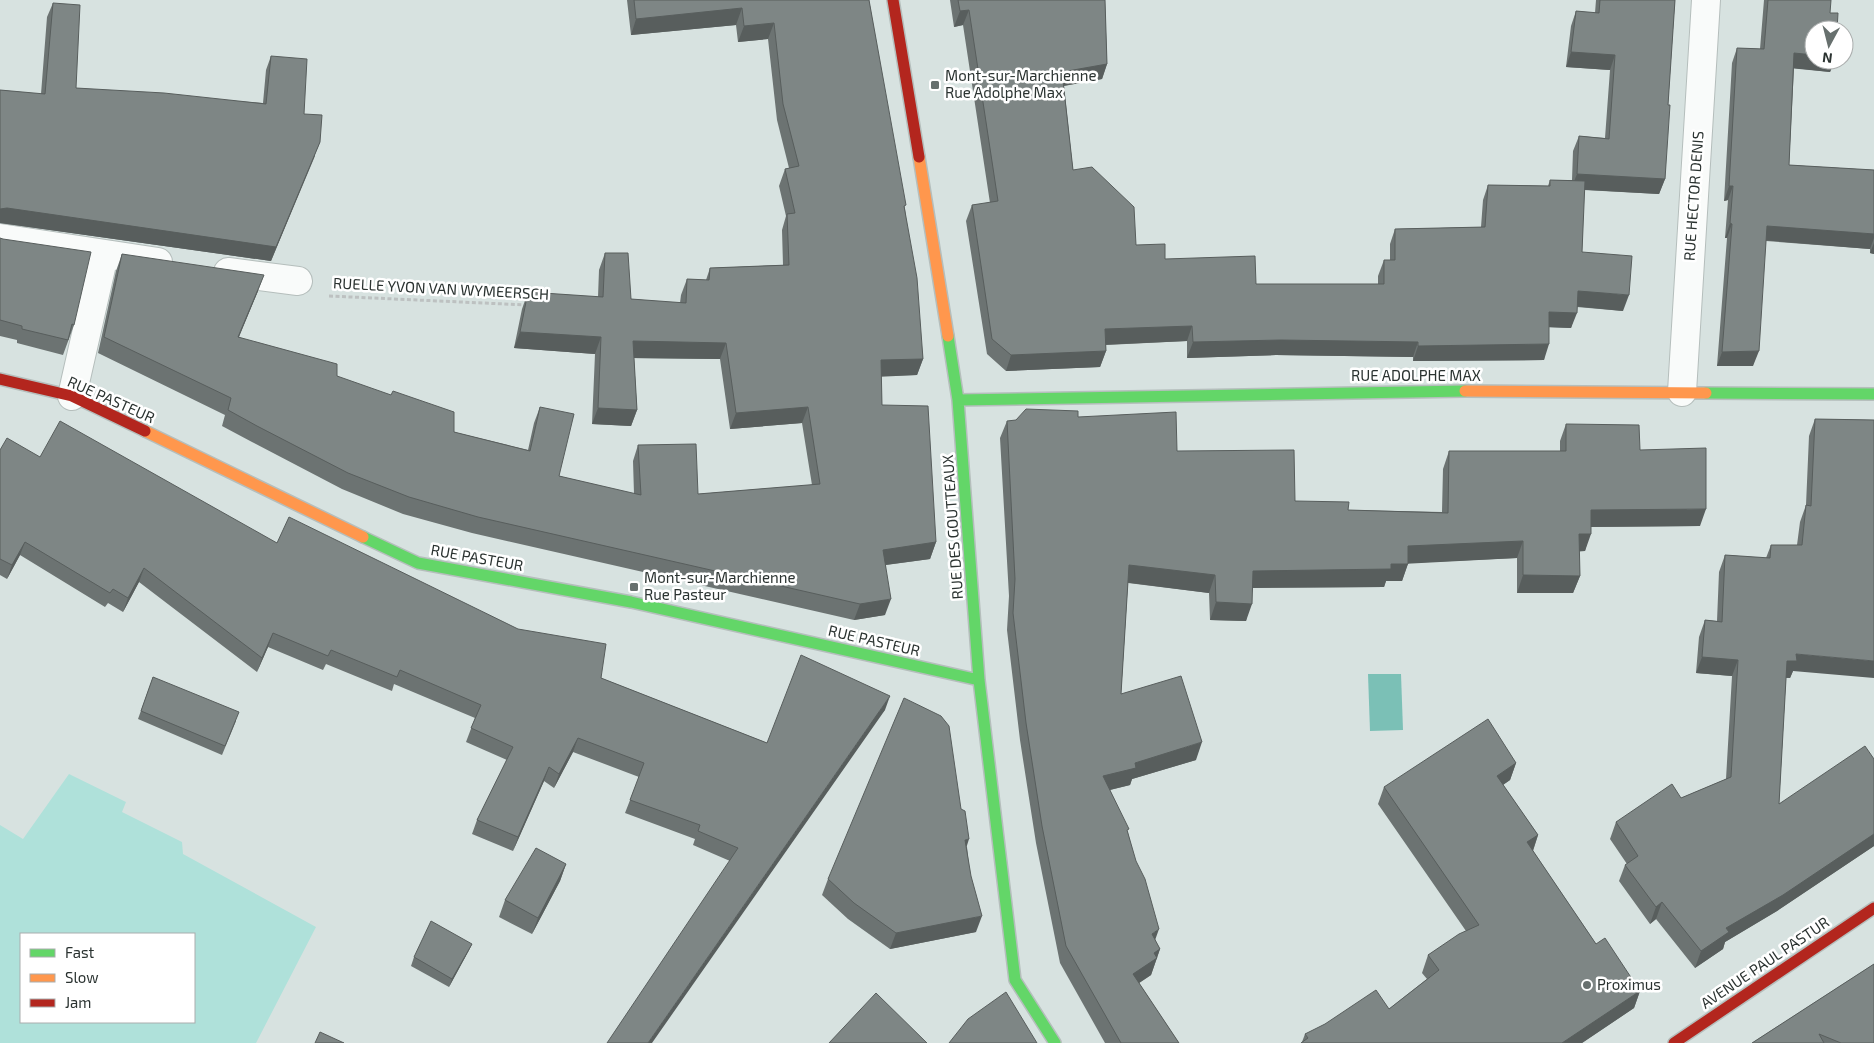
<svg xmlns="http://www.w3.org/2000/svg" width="1874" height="1043" viewBox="0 0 1874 1043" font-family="'Exo 2',sans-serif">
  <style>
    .green { fill: #afe1da; fill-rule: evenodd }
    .water { fill: #7bc0b6 }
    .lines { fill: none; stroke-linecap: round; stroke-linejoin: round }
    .street-casing { stroke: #b5bebc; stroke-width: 30 }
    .fast-casing { stroke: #b5bebc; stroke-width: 14 }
    .slow-casing { stroke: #b5bebc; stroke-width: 14 }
    .jam-casing { stroke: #b5bebc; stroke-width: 14 }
    .path { stroke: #bdc1c1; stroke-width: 3; stroke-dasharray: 4 2.5; stroke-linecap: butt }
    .street { stroke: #f9fbfa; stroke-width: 28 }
    .fast { stroke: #63d668; stroke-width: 11 }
    .slow { stroke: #ff974d; stroke-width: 11 }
    .jam { stroke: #b3261e; stroke-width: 11 }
    .wall { fill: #6c7372 }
    .shaded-wall { fill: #585e5d }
    .building { fill: #7e8685; stroke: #585e5d }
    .poi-dot { fill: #67706e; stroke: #fff; stroke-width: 2 }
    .labels { text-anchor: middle; stroke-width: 5; stroke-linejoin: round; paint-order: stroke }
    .poi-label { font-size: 15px; fill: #2b3331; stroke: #fff; text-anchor: start }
    .street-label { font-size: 15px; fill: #2b3331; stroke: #fff }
  </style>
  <rect width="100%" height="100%" fill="#d7e2e0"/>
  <path class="green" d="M69 774 126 802 122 812 182 842 183 854 316 927 256 1043H0V825L23 839ZM21 934H194V1022H21Z"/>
  <path class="water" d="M1368 674H1401L1403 730 1370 731Z"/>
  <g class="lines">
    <defs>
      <path id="street" d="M0 238 158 262
        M228 272 298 281
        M1682 392 1706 0
        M72 396 104 255"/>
      <path id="fast" d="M948 336 958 400 979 680 1015 980 1055 1043
        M1706 393 1874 394
        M958 400 1465 391
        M363 537 418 563 631 602 979 680"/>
      <path id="slow" d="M919 157 948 336
        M1465 391 1706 393
        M145 431 363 537"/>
      <path id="jam" d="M893 0 919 157
        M0 379 72 396 145 431
        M1674 1043 1874 908"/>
    </defs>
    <use href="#street" class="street-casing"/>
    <use href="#fast" class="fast-casing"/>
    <use href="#slow" class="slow-casing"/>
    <use href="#jam" class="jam-casing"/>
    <path class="path" d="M329 296 527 305"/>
    <use href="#street" class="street"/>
    <use href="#fast" class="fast"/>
    <use href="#slow" class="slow"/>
    <use href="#jam" class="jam"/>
  </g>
  <path class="wall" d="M627 0H869L905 209 923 359 917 375 881 376 882 405 936 542 930 559 886 565 885 615 854 620 472 533 403 514 342 489 252 442 222 426 225 415 98 353 116 271 122 254 258 291 239 337 337 376 454 432 528 450 534 423 540 407 559 476 634 494 633 461 638 445 698 494 812 485 802 423 730 429 720 359 634 358 637 410 631 426 592 424 595 354 514 348 522 309 528 292 598 297 599 270 605 253 631 299 680 303 681 295 687 279 706 280 710 268 783 265 782 230 786 216 779 186 785 169 789 168 777 120 768 39 738 42 736 25 631 35Z
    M950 0H1105L1107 64 1102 79 1064 86 1073 170 1136 245 1165 259 1256 284H1378V276L1384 260H1390V244L1395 229 1481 227 1483 200 1488 185 1548 186 1550 180H1572L1573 151 1579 136 1605 138 1610 70 1566 67 1571 26 1576 11 1595 13 1596 0H1675L1668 105 1665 179 1659 194 1584 190 1582 252 1623 311 1577 307 1571 328 1549 327 1544 360 1413 361V357L1276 355 1187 358V341L1106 345V351L1100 367 1006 371 987 354 966 221 972 205 990 203 963 25 954 27Z
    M1764 0H1831L1814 60H1835L1830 72 1794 68 1789 165 1874 170V254L1870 253V249L1766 241 1753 366H1717L1727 238H1725L1728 200 1724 201 1732 63 1737 48 1760 49Z
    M53 3 76 88 263 103 266 70 271 56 304 114 315 156 271 261 0 223V90L41 94 47 17Z
    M0 238 74 325 63 355 17 343V340L0 336Z
    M1078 417 1177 451 1295 501 1348 510 1442 512 1443 469 1449 451H1560V441L1566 424 1640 450 1700 526 1591 527 1585 551H1579L1580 576 1573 593H1517V558L1408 563 1402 581H1386L1384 587 1253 588 1246 621 1210 620 1209 593 1128 583 1121 694 1196 760 1132 779 1130 785 1110 790 1128 833 1155 940 1160 949 1151 975 1139 983 1179 1043H1105L1060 963 1036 843 1020 740 1007 630 1009 596 1000 438 1007 421Z
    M1815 419 1874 420 1793 671 1790 678H1786L1779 804 1874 759V846L1777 911 1725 942 1723 949 1695 968 1656 919 1650 924 1619 881 1625 865 1627 864 1610 839 1616 822 1681 798 1726 779 1732 676 1696 673 1699 637 1705 620 1717 621 1719 572 1725 555 1766 558 1771 545H1797L1800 522 1806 505 1809 436Z
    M0 450 40 457 277 543 601 678 767 743 885 710 730 861 693 845 695 839 625 813 639 777 573 752 554 788 544 781 513 851 472 834 477 820 507 760 466 742 475 718 394 684 392 691 326 664 323 670 268 647 257 672 139 582 123 612 108 603 105 607 20 555 7 579 0 575Z
    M153 677 236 721 222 755 138 719Z
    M1516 763 1510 780 1503 785 1538 835 1533 851 1596 944 1640 991 1634 1008 1582 1043H1301L1302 1042 1305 1034 1389 1009 1427 979 1422 973 1428 955 1466 931 1378 804 1384 787Z
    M967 847 976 932 890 949 848 919 822 895 828 879Z
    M566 864 560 881 532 934 499 917 505 900Z
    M472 944 468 952 449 987 411 966 414 957Z
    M1874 964V1043H1752Z"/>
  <path class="shaded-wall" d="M742 8 736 25 631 35 636 19Z
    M969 10 963 25 954 27 960 11Z
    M774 23 768 39 738 42 744 26Z
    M1571 52 1615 55 1610 70 1566 67Z
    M1794 53 1814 55V60H1835L1830 72 1789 68Z
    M1107 64 1102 79 1057 87 1062 72Z
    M320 142 271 261 0 223V209Z
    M1577 174 1665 179 1659 194 1571 189Z
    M1729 186H1733L1728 200 1724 201Z
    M1730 223 1732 224 1727 238H1725Z
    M1767 226 1874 234V238L1870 249 1761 240Z
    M1874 243V254L1870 253Z
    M264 275 258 291 232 353 238 337Z
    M1578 291 1629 295 1623 311 1572 306Z
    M1549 312 1577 313 1571 328 1543 327Z
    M1192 326 1187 341 1099 345 1105 329Z
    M520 332 601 337 595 354 514 348Z
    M1281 340 1418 342 1413 357 1276 355 1187 358 1193 342Z
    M633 341 726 343 720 359 627 358Z
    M1549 344 1544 360 1413 361 1418 346Z
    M1106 351 1100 367 1006 371 1011 355Z
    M1759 351 1753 366H1717L1722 352Z
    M923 359 917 375 875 377 881 360Z
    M808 407 802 423 730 429 736 413Z
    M598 408 637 410 631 426 592 424Z
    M1706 509 1700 526 1585 527 1591 510Z
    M1579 534H1591L1585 551 1573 552Z
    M1523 541 1517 558 1402 564 1408 546Z
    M25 542 20 555 7 579 12 565Z
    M936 542 930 559 877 566 883 550Z
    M1391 564H1408L1402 581H1386L1384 587 1247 588 1253 571Z
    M1129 565 1215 575 1209 593 1123 582Z
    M144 568 139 582 123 612 128 598Z
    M1523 575 1580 576 1573 593H1517Z
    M891 599 885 615 854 620 860 604Z
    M1216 602 1252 604 1246 621 1210 620Z
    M273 633 268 647 257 672 262 658Z
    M1796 654 1874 661V678L1793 671 1790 678 1781 677 1787 661Z
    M1702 657 1738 660 1732 676 1696 673Z
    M890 696 885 710 652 1043H648Z
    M578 738 573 752 554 788 559 774Z
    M1202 742 1196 760 1132 779 1130 785 1097 793 1103 776 1135 763Z
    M1516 763 1510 780 1491 793 1497 776Z
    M549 767 544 781 513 851 518 837Z
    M1874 834V846L1777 911 1725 942 1723 949 1695 968 1701 951 1726 928Z
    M1538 835 1532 853 1527 842Z
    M969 839 964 855 965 840Z
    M566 864 560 881 532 934 538 918Z
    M1662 902 1656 919 1650 924 1656 907Z
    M982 916 976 932 890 949 896 933Z
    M1159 929 1153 946 1152 934Z
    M472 944 468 952 449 987 452 979Z
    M1160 949 1151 975 1127 991 1133 974 1154 953Z
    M1640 991 1634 1008 1582 1043H1562Z"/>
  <path class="building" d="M634 0H869L906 205 904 206 917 278 923 359 881 360 882 405 928 406 936 542 883 550 891 599 860 604 478 517 409 497 348 473 257 426 228 410 231 398 104 337 122 254 264 275 238 337 337 364V376L391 395 393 391 454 412V432L530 451 540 407 574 414 559 476 641 495 638 445 696 444 698 494 820 484 808 407 736 413 726 343 633 341 637 410 598 408 601 337 520 332 528 292 603 297 605 253H628L631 299 686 303 687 279 709 280 710 268 789 265 787 214 795 213 785 169 799 166 783 104 774 23 744 26 742 8 636 19Z
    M958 0H1105L1107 64 1062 72 1073 170 1092 167 1134 207 1136 245 1165 244V259L1255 256 1256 284H1384V260H1395V229L1485 227 1488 185 1550 186V180L1585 181 1582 252 1632 256 1629 295 1578 291 1577 313 1549 312V344L1418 346V342L1281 340 1193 342 1192 326 1105 329 1106 351 1011 355 992 339 972 205 998 201 969 10 960 11Z
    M1600 0H1675L1668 105H1670L1665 179 1577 174 1579 136 1609 139 1615 55 1571 52 1576 11 1599 13Z
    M1768 0H1831L1830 13H1838L1837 30H1814V55L1794 53 1789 165 1874 170V234L1767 226 1759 351 1722 352 1732 224 1730 223 1733 186H1729L1737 48 1764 49Z
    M53 3 80 5 76 88 164 93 266 104 271 56 307 59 304 114 322 115 320 142 276 247 7 208 0 209V90L45 94Z
    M0 238 3 239 91 252 74 325 72 324 68 340 22 329V326L0 320Z
    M1026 409 1078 411V417L1176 412 1177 451 1294 450 1295 501 1349 502 1348 510 1448 513 1449 451H1566V424L1639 425 1640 450 1706 448V509L1591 510V534H1579L1580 576 1523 575V541L1408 546V564H1391V569L1253 571 1252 604 1216 602 1215 575 1129 565 1121 694 1181 676 1202 742 1135 763 1136 768 1103 776 1129 829 1127 830 1136 861 1145 879 1159 929 1152 934 1160 949 1154 953 1157 958 1133 974 1179 1043H1121L1066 946 1042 826 1026 723 1013 613 1015 579 1007 421 1016 420Z
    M1815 419 1874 420V661L1796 654 1797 661H1787L1779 804 1865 746 1874 759V834L1783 895 1726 928 1729 932 1701 951 1662 902 1656 907 1625 865 1638 856 1616 822 1672 784 1681 798 1731 777 1738 660 1702 657 1705 620 1722 622 1725 555 1770 558 1771 545H1802L1806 505 1811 506Z
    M60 421 277 543 289 517 518 629 606 644 601 678 767 743 801 655 890 696 648 1043H607L738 848 698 831 700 825 630 800 644 763 578 738 559 774 549 767 518 837 477 820 513 747 471 728 481 705 400 670 397 677 331 650 328 656 273 633 262 658 144 568 128 598 113 589 110 593 25 542 12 565 0 559V450L7 438 40 457Z
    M153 677 239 712 225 746 141 711Z
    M904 698 941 716 949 726 961 809 965 811 969 839 965 840 971 876 982 916 896 933 854 903 828 879Z
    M1488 719 1516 763 1497 776 1538 835 1527 842 1596 944 1605 938 1640 991 1562 1043H1301L1308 1038 1305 1034 1325 1024 1376 990 1389 1009 1439 970 1428 955 1459 934 1479 925 1384 787Z
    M536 848 566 864 538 918 505 900Z
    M431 921 472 944 452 979 414 957Z
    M1874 964V1043H1841L1819 1034 1824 1043H1752Z
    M1006 992 1037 1043H949L968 1019Z
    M876 993 927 1043H829Z
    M320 1032 344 1043H315Z"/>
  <g class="poi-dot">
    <rect x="930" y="80" width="10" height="10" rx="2.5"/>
    <rect x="629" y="582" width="10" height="10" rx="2.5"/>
    <circle cx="1587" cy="985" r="5"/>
  </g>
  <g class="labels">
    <g class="poi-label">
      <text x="945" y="81">Mont-sur-Marchienne<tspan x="945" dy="17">Rue Adolphe Max</tspan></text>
      <text x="644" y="583">Mont-sur-Marchienne<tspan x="644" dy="17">Rue Pasteur</tspan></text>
      <text x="1597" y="990">Proximus</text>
    </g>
    <g class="street-label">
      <text transform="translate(1694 196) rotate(-86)" y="5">RUE HECTOR DENIS</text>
      <text transform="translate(441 289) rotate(3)" y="5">RUELLE YVON VAN WYMEERSCH</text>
      <text x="1416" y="381">RUE ADOLPHE MAX</text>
      <text transform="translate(111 400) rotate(24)" y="5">RUE PASTEUR</text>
      <text transform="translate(953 527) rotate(-94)" y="5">RUE DES GOUTTEAUX</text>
      <text transform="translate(477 558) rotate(10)" y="5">RUE PASTEUR</text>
      <text transform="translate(874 641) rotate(13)" y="5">RUE PASTEUR</text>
      <text transform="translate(1765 963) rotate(-34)" y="5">AVENUE PAUL PASTUR</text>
    </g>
  </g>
  <rect x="20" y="933" width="175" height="90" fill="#ffffff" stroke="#aaadad"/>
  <rect x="30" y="949" width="25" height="8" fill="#63d668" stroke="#aaadad"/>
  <text x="65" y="958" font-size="15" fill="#2b3331">Fast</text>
  <rect x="30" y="974" width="25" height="8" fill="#ff974d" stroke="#aaadad"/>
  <text x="65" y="983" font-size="15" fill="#2b3331">Slow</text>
  <rect x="30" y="999" width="25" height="8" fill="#b3261e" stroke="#aaadad"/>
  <text x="65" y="1008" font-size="15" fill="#2b3331">Jam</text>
  <g transform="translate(1829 45) rotate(187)"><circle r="24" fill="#ffffff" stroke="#aaadad"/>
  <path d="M0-4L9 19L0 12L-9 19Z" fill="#67706e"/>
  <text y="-8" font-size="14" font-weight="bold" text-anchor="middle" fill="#2b3331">N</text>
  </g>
</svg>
